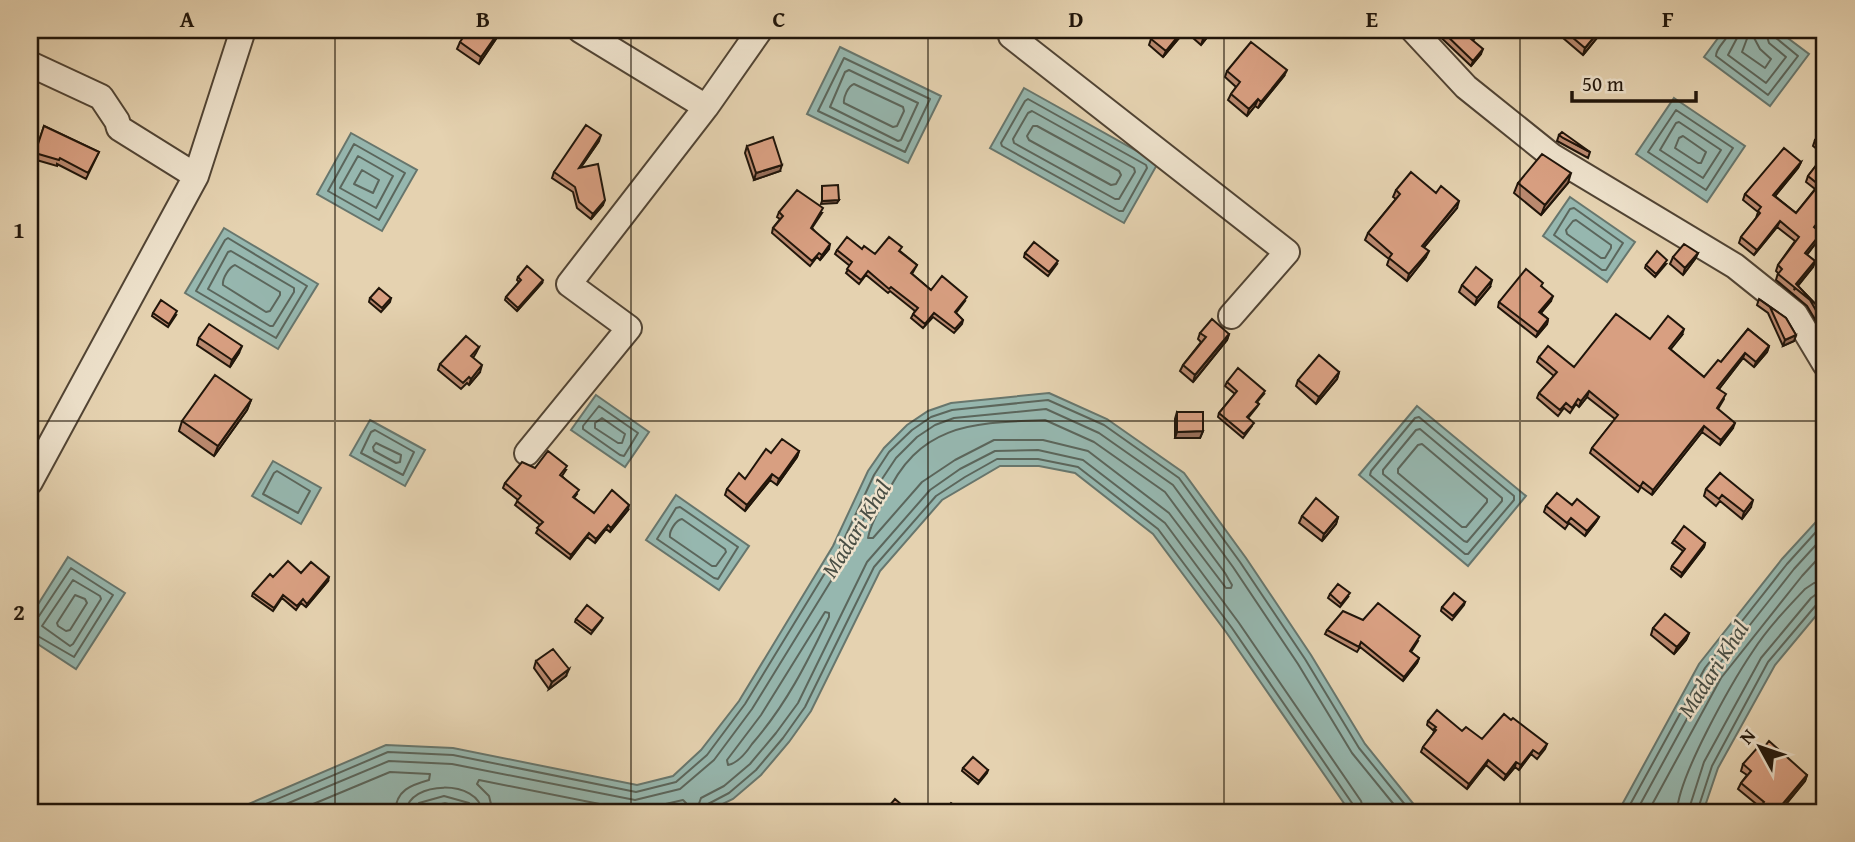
<svg xmlns="http://www.w3.org/2000/svg" width="1855" height="842" viewBox="0 0 1855 842" font-family="'Gentium Book Plus',serif">
  <style>
    .water { fill: #96b7af; stroke: #67766d; stroke-width: 2 }
    .lines { fill: none; stroke-linecap: round; stroke-linejoin: round }
    .shore { stroke: #5b665c; stroke-width: 2 }
    .minor-casing { stroke: #514434; stroke-width: 28 }
    .minor { stroke: #eee2cc; stroke-width: 24 }
    .wall { fill: #ba896f; stroke: #20150a; stroke-width: 2 }
    .shaded-wall { fill: #976f5a; stroke: #20150a; stroke-width: 2 }
    .building { fill: #d89f81; stroke: #20150a; stroke-width: 2 }
    .grid { fill: none; stroke: #20150a; stroke-width: 2; stroke-opacity: 0.55 }
    .labels { text-anchor: middle; stroke-width: 5; stroke-linejoin: round; paint-order: stroke }
    .water-label { font-size: 23px; font-style: italic; fill: #494e44; stroke: #eee2cc }
    .neatline { fill: none; stroke: #20150a; stroke-width: 2.5 }
    .grid-label { font-size: 23px; text-anchor: middle; font-weight: bold; fill: #20150a }
  </style>
  <rect width="100%" height="100%" fill="#e5d2b0"/>
  <filter id="stains"><feTurbulence type="fractalNoise" baseFrequency=".00286" numOctaves="4"/><feColorMatrix values="0 0 0 0 .2 0 0 0 0 .09 0 0 0 0 .02 0 0 0 .5 -.17"/></filter>
  <radialGradient id="worn" r=".72"><stop offset=".6" stop-color="#630" stop-opacity="0"/><stop offset="1" stop-color="#630" stop-opacity=".3"/></radialGradient>
  <path class="water" d="M1724 30H1777L1809 54 1770 106 1704 57Z
    M840 47 941 96 908 163 807 114Z
    M1024 88 1158 163 1124 223 990 148Z
    M1674 98 1745 146 1707 202 1636 154Z
    M351 133 417 170 382 231 317 194Z
    M1570 197 1635 242 1607 282 1543 236Z
    M224 228 318 284 278 349 185 293Z
    M1049 393 1107 419 1184 473 1246 558 1311 655 1365 744 1420 812H1350L1226 632 1153 534 1075 473 1039 466H1000L942 500 880 571 811 711 789 742 761 775 733 799 706 812H476L445 803 410 812H230L386 745 453 748 637 785 673 776 701 750 739 701 833 546 868 471 884 448 907 425 928 411 951 403Z
    M596 395 649 432 625 467 571 430Z
    M1417 406 1526 496 1468 566 1359 475Z
    M370 420 425 450 405 486 350 455Z
    M273 461 321 488 301 524 252 496Z
    M676 495 749 546 719 590 646 540Z
    M1825 512V605L1775 665 1718 768 1703 812H1618L1699 664 1782 559Z
    M68 557 125 593 76 669 30 639V617Z"/>
  <g class="lines">
    <path class="shore" d="M1729 30C1729 40 1716 46 1716 56L1768 95 1798 56 1776 38 1774 30
      M1738 30 1737 38 1728 55 1766 83 1786 57 1769 43 1765 30
      M1752 34 1760 49 1771 59 1765 68 1742 52 1748 36Z
      M844 58 930 99 905 152 818 111Z
      M849 70 918 103 901 140 898 141 830 107 845 72Z
      M854 84 903 107 904 111 897 126 893 127 844 103C843 98 848 86 854 84Z
      M1028 99 1146 165 1147 168 1123 211H1119L1002 146 1001 143 1025 101Z
      M1676 110 1733 148 1706 190 1648 152Z
      M1032 111 1134 168 1135 172 1119 199H1115L1014 143 1013 139 1028 113Z
      M1679 122 1721 150 1703 178 1660 150 1676 123Z
      M1033 126H1037L1119 171 1121 175 1116 184 1111 185 1029 140 1027 136Z
      M1683 136 1706 152 1701 163H1698L1675 148 1679 138Z
      M354 144 405 173 379 220 328 191Z
      M358 156 393 176 376 208 340 188Z
      M362 170 379 180 373 193 354 184Z
      M1574 208 1623 243 1606 270H1602L1554 235 1570 209Z
      M1576 220 1611 245V248L1605 258H1601L1567 234 1566 230 1573 221Z
      M228 238 307 286 276 338 196 291 225 240Z
      M231 251 294 288V292L273 326H270L208 289 228 252Z
      M235 265 280 292V295L270 311 266 312 223 285C222 279 229 267 235 265Z
      M599 406 638 433 624 456 620 455 583 429V426Z
      M1419 417 1514 496V500L1468 554H1465L1370 475 1371 471 1415 418Z
      M602 418 625 434 622 443H618L595 428V423Z
      M1045 420 1094 442 1165 492 1225 573 1232 585 1231 588H1226L1169 513 1088 451 1043 440H994L955 460 922 482 873 538H868C870 525 879 510 885 498 919 423 972 423 1045 420Z
      M1420 429 1502 498V501L1467 542 1464 541 1383 474V470L1416 430Z
      M375 430 414 452 403 475 361 453 371 432Z
      M376 443 401 455 400 462 396 463 374 451 373 447Z
      M1422 444 1487 499V502L1466 527H1462L1398 473V469L1418 445Z
      M277 471 310 491 298 513 263 494 274 473Z
      M680 507 738 547 718 579 714 578 657 539 676 508Z
      M682 519 725 549 726 552 716 566H712L670 537C669 531 676 520 682 519Z
      M73 580 100 596 101 599 73 644 70 646 42 626Z
      M75 595 85 599 87 603 70 630 66 631 58 626 57 623Z
      M825 612 829 613V617C807 663 786 705 752 744 746 753 738 763 728 765L727 760 761 715Z
      M30 620 39 616 71 568 113 595 74 657 36 635 30 634
      M247 812 388 752 453 755 636 792 676 782 707 755 745 704 839 550 874 475 889 452 912 430 931 417 952 410 1048 400 1104 425 1179 478 1240 562 1305 659 1359 748 1411 812
      M267 812 389 761 452 764 635 800 680 789 714 760 752 709 847 555 882 479 896 458 917 437 935 425 954 418 1046 409 1099 433 1173 485 1233 567 1298 664 1352 753 1400 812
      M294 812 390 772 430 774 429 780C411 785 396 790 395 812
      M406 812C408 780 480 779 482 812
      M415 812 419 803 444 796 469 803 473 812
      M493 812 489 796 477 784 479 780 635 811 683 800 686 803 685 812
      M696 812 701 798 724 786 750 764 776 733 798 703 867 562 930 490 960 469 995 451 1038 450 1083 460 1165 523 1239 623 1361 801 1364 812
      M705 812 708 804 729 793 756 770 783 738 805 707 874 567 936 496 965 477 997 459H1038L1078 467 1158 529 1232 628 1354 806 1355 812
      M1626 812 1705 668 1787 564 1825 522
      M1636 812 1712 673 1794 569 1825 535
      M1648 812 1721 678 1802 576 1825 551
      M1677 812C1678 777 1732 682 1753 651 1767 629 1787 608 1805 589L1814 583 1825 582
      M1688 812 1704 762 1761 658 1811 598 1818 593 1825 592
      M1697 812 1712 766 1768 662 1817 604 1825 601"/>
    <defs>
      <path id="minor" d="M1016 30 1011 36 1287 252 1231 316
        M1413 30 1466 87 1552 156 1735 266 1795 314 1825 364
        M30 64 101 97 117 121 119 128 196 176
        M706 107 760 30
        M527 453 629 328 569 284 706 107 580 30
        M30 482 196 176 243 30"/>
    </defs>
    <use href="#minor" class="minor-casing"/>
    <use href="#minor" class="minor"/>
  </g>
  <path class="wall" d="M502 30 479 64 457 49 460 42Z
    M1159 30H1213L1201 45 1185 31 1163 57 1149 45 1151 39Z
    M1433 30H1482L1473 40 1481 54 1471 66Z
    M1566 32 1601 33 1583 55 1563 38Z
    M1227 71 1284 76 1258 108 1255 106 1247 116 1228 100 1231 94 1236 87 1225 77Z
    M44 126 99 152 86 179 57 164V166L33 159Z
    M1825 128V216L1815 229 1821 233 1819 239 1807 255 1815 261 1813 267 1798 286 1825 314V336L1807 306 1776 280 1778 273 1776 271 1778 265 1795 241 1777 227 1754 255 1739 243 1741 237 1756 218 1758 212 1743 200 1745 194 1801 162 1798 168 1775 196 1796 213 1815 189 1806 182 1808 176 1824 155 1813 146 1815 140Z
    M1559 135 1590 152 1588 158 1557 141Z
    M599 141 581 167 603 205 591 219 577 208 573 192 552 178 554 172Z
    M747 146 780 171 754 180 745 153Z
    M1518 183H1568L1541 215 1514 193Z
    M1396 190 1436 193 1457 208 1424 247 1426 257 1407 281 1387 265 1389 259 1365 240 1368 233 1396 199 1393 197Z
    M779 212 822 213 812 228 829 249 820 260 817 257 810 266 772 233 773 228 780 219 777 217Z
    M862 249 875 254 900 251 917 265 912 274 931 290 965 301 956 313 963 320 962 324 954 333 933 317 923 328 911 318 915 311 890 291 888 293 866 275 859 284 846 273 850 266 835 254 837 250Z
    M1025 253 1057 264 1048 276 1024 257Z
    M1698 253 1695 259 1683 275 1670 264 1673 257Z
    M1666 264 1655 277 1645 268 1646 265Z
    M518 277 542 283 517 311 505 300 506 297 519 282 517 280Z
    M1462 285 1490 287 1475 305 1459 292Z
    M1542 287 1551 301 1541 313 1548 319 1547 324 1536 337 1498 307 1499 302Z
    M370 298H391L390 302 381 312 369 302Z
    M1759 299 1786 318 1796 335 1794 341 1783 346 1768 313 1757 305Z
    M153 313 176 315 168 327 152 316Z
    M1748 329 1769 346 1767 352 1754 367 1743 358 1719 389 1724 399 1718 409 1733 428 1720 445 1702 432 1652 495 1641 487 1638 492 1590 453 1592 448 1615 419 1587 397 1579 407 1576 404 1570 413 1564 408 1558 416 1537 398 1539 393 1554 376 1537 362 1539 357 1574 367 1650 339 1682 335 1670 349 1704 377 1721 362Z
    M1200 333 1229 334 1227 340 1193 382 1180 371 1183 365 1201 342 1198 339Z
    M199 338 239 353 230 367 197 345Z
    M479 347 476 353 473 358 480 372 469 385 467 383 461 389 438 370 440 364Z
    M1339 372 1337 379 1316 404 1296 386 1298 380Z
    M1227 382 1264 394 1257 402 1259 404 1257 407 1248 418 1252 426 1243 438 1218 417 1219 413 1235 394 1225 386Z
    M251 400 247 410 214 456 179 431 182 421Z
    M1177 412 1203 431 1200 438H1175V419Z
    M799 451 797 457 777 485 770 480 745 511 725 495 727 489 745 479 771 453Z
    M535 468 566 470 562 476 577 494 574 498 594 513 628 510 610 532 606 529 595 543 587 537 570 559 536 533 540 525 515 505 518 500 503 488 505 483Z
    M1720 473 1751 507 1742 519 1720 501 1716 506 1704 496 1706 489Z
    M1572 505 1599 517 1596 522 1585 536 1569 523 1565 529 1544 512 1546 506Z
    M1302 516 1338 517 1336 524 1322 541 1299 523Z
    M1674 540 1705 543 1704 547 1681 577 1671 569 1672 566 1683 551 1672 543Z
    M301 573 328 581 306 607 301 603 296 610 282 598 273 611 252 596 253 593 273 577Z
    M1330 594 1348 597 1340 607 1328 598Z
    M1465 602 1464 605 1452 620 1441 611 1442 607Z
    M576 619 601 621 591 634 575 622Z
    M1363 620 1418 641 1411 652 1419 658 1417 663 1403 681 1360 647 1357 652 1325 634 1327 630Z
    M1653 628 1689 633 1686 640 1674 654 1651 635Z
    M536 661 566 676 549 689 534 668Z
    M1428 721 1462 731 1482 739 1547 744 1545 749 1537 759 1531 754 1519 770 1515 767 1504 780 1486 765 1467 789 1421 752 1423 747 1433 734 1434 731 1427 725Z
    M1762 750 1807 775 1805 781 1783 808 1760 807 1738 789 1741 783 1747 775 1741 771 1743 764Z
    M963 768 988 770 987 773 978 784 962 771Z"/>
  <path class="shaded-wall" d="M500 30H502L479 64 481 57Z
    M1183 30H1185V31L1163 57 1166 51Z
    M1211 30H1213L1201 45 1203 39Z
    M1479 30H1482L1469 44 1471 39Z
    M1600 30H1602L1601 33 1583 55 1585 48Z
    M1483 49 1481 54 1471 66 1473 61Z
    M1287 70 1284 76 1258 108 1261 102Z
    M1258 99 1255 106 1247 116 1249 109Z
    M601 135 599 141 577 173 579 168Z
    M1801 162 1798 168 1771 201 1773 195Z
    M782 165 780 171 754 180 756 173Z
    M1571 173 1568 183 1541 215 1545 205Z
    M605 200 603 205 591 219 593 214Z
    M839 200 837 203 821 204 822 201Z
    M1459 201 1457 208 1420 252 1422 246Z
    M1825 213V216L1811 233 1814 227Z
    M1780 221 1777 227 1754 255 1757 250Z
    M1821 233 1819 239 1803 259 1805 253Z
    M830 244 829 249 820 260 822 255Z
    M1429 251 1426 257 1407 281 1409 274Z
    M1698 253 1695 259 1683 275 1685 268Z
    M1815 261 1813 267 1794 290 1796 284Z
    M543 280 542 283 517 311 518 308Z
    M1492 280 1490 287 1475 305 1477 298Z
    M1553 296 1551 301 1537 317 1539 312Z
    M1548 319 1547 324 1536 337 1538 332Z
    M1684 329 1682 335 1667 354 1669 348Z
    M1229 334 1227 340 1193 382 1195 375Z
    M1796 335 1794 341 1783 346 1785 340Z
    M242 346 239 353 230 367 232 360Z
    M1769 346 1767 352 1754 367 1756 362Z
    M1745 353 1743 358 1716 393 1717 388Z
    M482 365 480 372 469 385 471 379Z
    M1339 372 1337 379 1316 404 1319 397Z
    M1589 391 1587 397 1579 407 1581 401Z
    M251 400 247 410 214 456 218 446Z
    M1735 423 1733 428 1720 445 1721 440Z
    M1704 426 1702 432 1652 495 1653 490Z
    M1203 431 1200 438H1175L1177 432Z
    M799 451 797 457 777 485 779 479Z
    M772 474 770 480 745 511 747 505Z
    M1753 500 1751 507 1742 519 1744 512Z
    M629 505 628 510 610 532 611 528Z
    M1338 517 1336 524 1322 541 1324 534Z
    M1599 517 1596 522 1585 536 1587 531Z
    M608 525 606 529 595 543 596 539Z
    M589 533 587 537 570 559 571 555Z
    M1705 543 1704 547 1681 577 1682 573Z
    M329 577 328 581 306 607 307 604Z
    M1689 633 1686 640 1674 654 1677 647Z
    M1419 658 1417 663 1403 681 1404 677Z
    M569 669 566 676 549 689 552 682Z
    M1533 750 1531 754 1519 770 1521 765Z
    M1488 760 1486 765 1467 789 1469 784Z
    M1516 762 1515 767 1504 780 1506 775Z
    M1807 775 1805 781 1779 812 1781 806Z"/>
  <path class="building" d="M468 30H500L481 57 460 42Z
    M1159 30H1183L1166 51 1151 39Z
    M1193 30H1211L1203 39Z
    M1441 30H1479L1471 39 1483 49 1473 61Z
    M1567 30H1600L1585 48 1566 32Z
    M1251 42 1287 70 1261 102 1258 99 1249 109 1231 94 1240 82 1227 71Z
    M586 125 601 135 579 168 598 164 605 200 593 214 579 202 575 187 554 172Z
    M44 126 99 152 88 173 60 158 59 160 35 153Z
    M1825 128V148L1815 140Z
    M1562 132 1590 152 1563 138 1559 135Z
    M773 137 782 165 756 173 747 146Z
    M1784 148 1801 162 1773 195 1796 213 1819 185 1808 176 1825 154V213L1814 227 1821 233 1805 253 1815 261 1796 284 1825 314V326L1810 300 1778 274 1782 269 1778 265 1799 237 1780 221 1757 250 1741 237 1760 213 1758 211 1761 207 1745 194Z
    M1542 154 1571 173 1545 205 1518 183Z
    M1411 172 1436 193 1441 186 1459 201 1422 246 1429 251 1409 274 1389 258 1392 254 1368 233 1400 194 1396 190Z
    M838 185 839 200 822 201V186Z
    M797 190 823 208 811 228 830 244 822 255 819 253 812 261 773 228 783 216 779 212Z
    M847 237 862 249 864 246 875 254 889 237 902 247 899 251 917 265 911 273 931 290 942 276 967 297 955 312 963 320 955 329 934 313 925 324 913 314 918 308 891 287 889 289 868 271 861 280 847 269 852 262 837 250Z
    M1034 242 1058 261 1049 272 1025 253Z
    M1684 244 1698 253 1685 268 1673 257Z
    M1657 251 1667 260 1656 274 1646 265Z
    M527 266 543 280 518 308 506 297 521 280 518 277Z
    M1476 267 1492 280 1477 298 1462 285Z
    M1526 269 1543 283 1541 286 1553 296 1539 312 1548 319 1538 332 1499 302Z
    M379 288 391 298 382 308 370 298Z
    M1759 299 1786 318 1796 335 1785 340 1770 307Z
    M161 300 177 311 169 324 153 313Z
    M1616 314 1650 339 1668 316 1684 329 1669 348 1704 377 1718 360 1721 362 1748 329 1769 346 1756 362 1745 353 1717 388 1726 394 1717 408 1735 423 1721 440 1704 426 1653 490 1643 482 1640 487 1592 448 1618 415 1589 391 1581 401 1578 399 1572 408 1566 403 1560 410 1539 393 1557 372 1539 357 1548 346 1574 367Z
    M1212 319 1229 334 1195 375 1183 365 1206 337 1200 333Z
    M209 324 242 346 232 360 199 338Z
    M466 336 479 347 471 356 482 365 471 379 469 377 463 383 440 364Z
    M1319 355 1339 372 1319 397 1298 380Z
    M1238 368 1265 391 1256 402 1259 404 1247 417 1254 423 1244 434 1219 413 1237 391 1227 382Z
    M215 375 251 400 218 446 182 421Z
    M1177 412H1203V431L1177 432Z
    M782 439 799 451 779 479 772 474 747 505 727 489 739 473 745 479 766 449 771 453Z
    M548 451 567 466 560 475 579 490 573 497 594 513 612 490 629 505 611 528 608 525 596 539 589 533 571 555 537 528 543 522 517 501 521 496 505 483 522 462 535 468Z
    M1720 473 1753 500 1744 512 1722 495 1719 499 1706 489Z
    M1557 493 1572 505 1577 499 1599 517 1587 531 1571 518 1567 523 1546 506Z
    M1316 498 1338 517 1324 534 1302 516Z
    M1684 526 1705 543 1682 573 1672 566 1685 549 1674 540Z
    M288 561 301 573 311 562 329 577 307 604 303 599 297 606 283 595 274 608 253 593 270 574 273 577Z
    M1338 584 1350 593 1341 604 1330 594Z
    M1454 593 1465 602 1453 616 1442 607Z
    M1378 603 1420 636 1410 651 1419 658 1404 677 1361 642 1359 647 1327 630 1343 611 1363 620Z
    M587 605 603 618 592 631 576 619Z
    M1665 614 1689 633 1677 647 1653 628Z
    M553 649 569 669 552 682 536 661Z
    M1437 710 1462 731 1466 727 1482 739 1504 714 1511 720 1513 718 1547 744 1539 754 1533 750 1521 765 1516 762 1506 775 1488 760 1469 784 1423 747 1436 730 1434 729 1436 727 1428 721Z
    M1769 741 1807 775 1781 806 1788 812H1756L1764 802 1741 783 1751 771 1743 764 1758 747 1762 750Z
    M973 757 988 770 979 781 963 768Z
    M895 799 910 812H884Z
    M951 803 963 812H943Z"/>
  <path class="grid" d="M335 30V812M631 30V812M928 30V812M1224 30V812M1520 30V812M30 421H1825"/>
  <g class="labels">
    <g class="water-label">
      <text transform="translate(856 529) rotate(-58)" y="8">Madari Khal</text>
      <text transform="translate(1713 669) rotate(-57)" y="8">Madari Khal</text>
    </g>
  </g>
  <rect width="1855" height="842" fill="none" stroke="#e5d2b0" stroke-width="77"/>
  <g transform="translate(1760 747) rotate(310)" stroke="#eee2cc" stroke-width="5" paint-order="stroke">
  <path d="M0-5L12 26L0 18L-12 26Z" fill="#20150a"/>
  <text y="-10" font-size="19" font-weight="bold" text-anchor="middle" fill="#20150a">N</text>
  </g>
  <path d="M1572 91v10h124v-10" fill="none" stroke="#20150a" stroke-width="3.5"/>
  <text x="1582" y="91" font-size="21" fill="#20150a" stroke="#eee2cc" stroke-width="5" paint-order="stroke">50 m</text>
  <rect x="38" y="38" width="1778" height="766" class="neatline"/>
  <g class="grid-label">
    <text x="187" y="27">A</text>
    <text x="483" y="27">B</text>
    <text x="779" y="27">C</text>
    <text x="1076" y="27">D</text>
    <text x="1372" y="27">E</text>
    <text x="1668" y="27">F</text>
    <text x="19" y="238">1</text>
    <text x="19" y="620">2</text>
  </g>
  <rect width="100%" height="100%" filter="url(#stains)"/>
  <rect width="100%" height="100%" fill="url(#worn)"/>
</svg>
